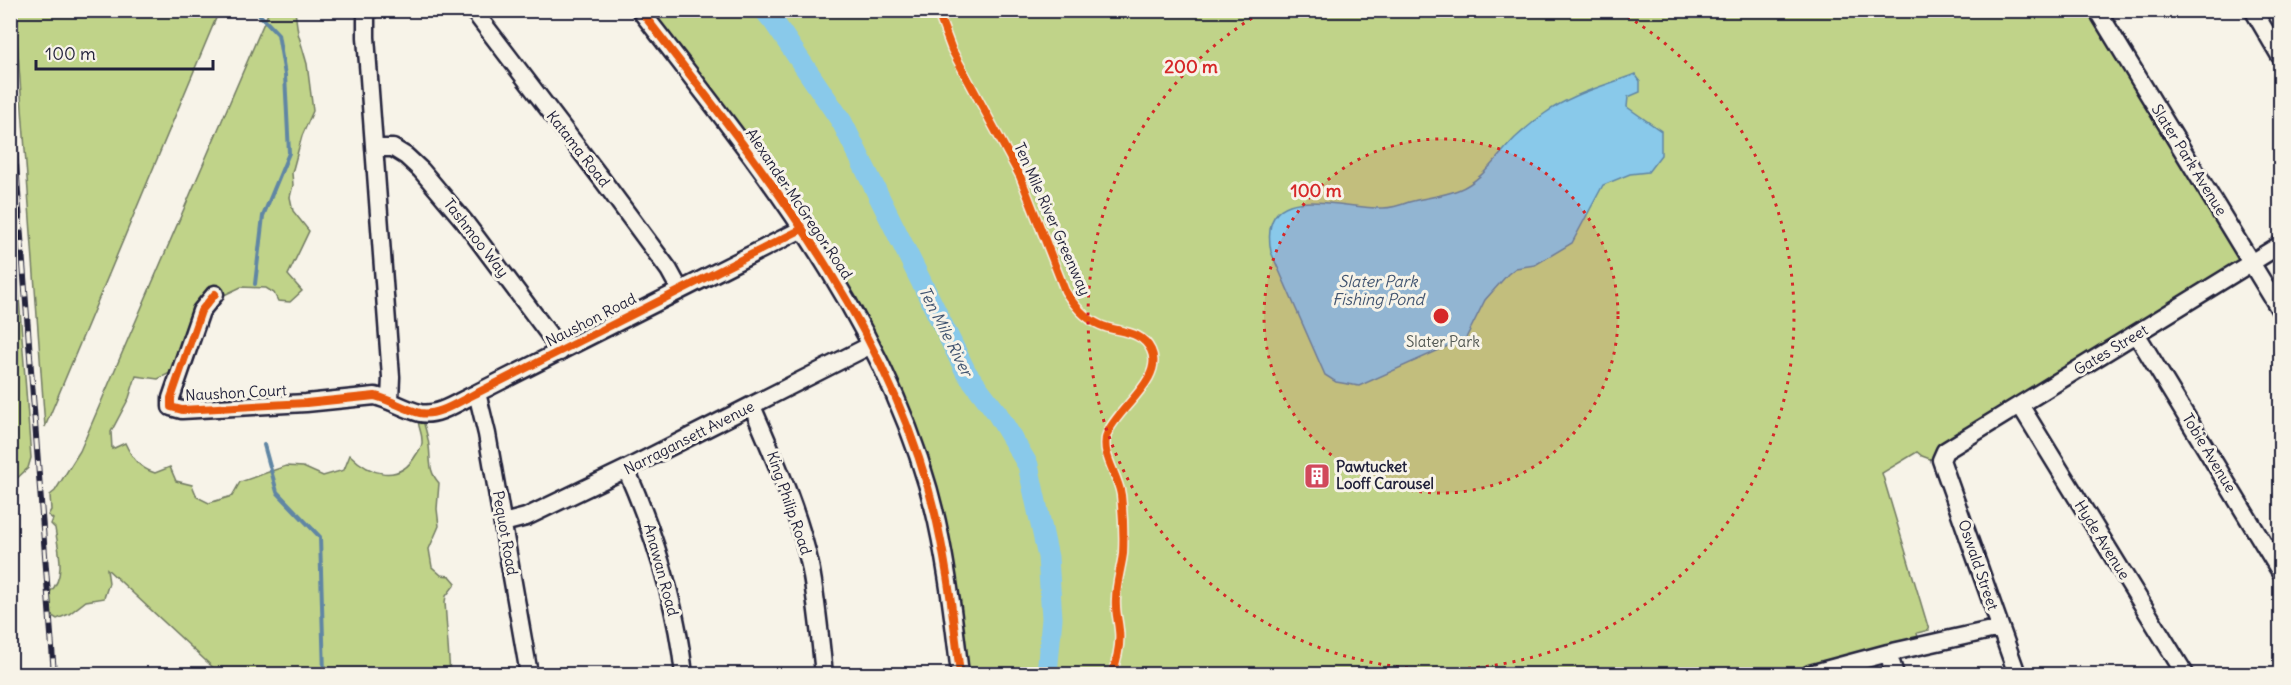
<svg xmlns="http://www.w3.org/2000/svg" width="2291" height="685" viewBox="0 0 2291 685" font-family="Delius,sans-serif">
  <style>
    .green { fill: #c0d389; stroke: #717a62; stroke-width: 1.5 }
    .water { fill: #89c9ea; stroke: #6086a4; stroke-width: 1.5 }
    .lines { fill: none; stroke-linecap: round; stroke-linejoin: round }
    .stream { stroke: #6086a4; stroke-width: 4 }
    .river { stroke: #89c9ea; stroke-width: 21 }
    .minor-casing { stroke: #22223b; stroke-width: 21 }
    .minor { stroke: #f7f3e8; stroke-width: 16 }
    .rail-casing { stroke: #22223b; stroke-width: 6 }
    .rail { stroke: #f7f3e8; stroke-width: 4; stroke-dasharray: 11; stroke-linecap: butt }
    .cycleway-casing { stroke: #f7f3e8; stroke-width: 11 }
    .cycleway { stroke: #e8590c; stroke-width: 8 }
    .ring { fill: none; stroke: #d62828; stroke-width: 3; stroke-dasharray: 3 6 }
    .labels { text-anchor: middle; stroke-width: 6; stroke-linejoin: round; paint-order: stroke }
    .street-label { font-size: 15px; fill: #22223b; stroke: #f7f3e8 }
    .park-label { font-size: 15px; fill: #515752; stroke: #f7f3e8 }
    .poi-label { font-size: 15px; font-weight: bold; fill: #22223b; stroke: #f7f3e8; text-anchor: start }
    .water-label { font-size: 16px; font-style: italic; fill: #415470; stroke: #f7f3e8 }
    .centre { fill: #d62828; stroke: #f7f3e8; stroke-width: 3 }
    .ring-label { font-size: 18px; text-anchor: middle; font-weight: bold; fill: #d62828; stroke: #f7f3e8; stroke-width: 6; stroke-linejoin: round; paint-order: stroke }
  </style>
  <rect width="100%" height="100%" fill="#f7f3e8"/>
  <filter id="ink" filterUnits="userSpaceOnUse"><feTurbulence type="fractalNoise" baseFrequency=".0167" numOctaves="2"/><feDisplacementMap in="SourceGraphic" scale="12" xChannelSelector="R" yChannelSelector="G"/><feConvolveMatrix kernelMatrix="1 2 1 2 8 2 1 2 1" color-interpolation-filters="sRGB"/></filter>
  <g filter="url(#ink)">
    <path class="green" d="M15 11H219L45 427Z
      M269 11H295L298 33 307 64 313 111 302 136 292 173 293 185 290 197 293 211 309 231 288 275 302 291 290 302 278 301 274 293 266 288 241 287 220 297H207L176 370 158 379 136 376 129 398 111 432 112 449 125 443C132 458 139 468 155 473L170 467 176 481 192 485 197 497 209 503 232 496 240 482 286 466 303 467 323 476 344 470 350 455C370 475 399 484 416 455 418 452 422 447 422 443 423 430 415 427 420 411 423 422 428 434 429 446 431 461 428 471 439 483L437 509 439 526 429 549 432 567 441 575 450 576 456 583 446 596 445 602 450 674H220L107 569 109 583 104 598 86 601 69 614 57 619 49 614 50 592C67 576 58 549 55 528L51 524 53 519 48 515 51 510 50 495 55 491 80 451Z
      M640 11H2097L2247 262 1938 462 1922 456 1917 452 1882 473 1929 630 1917 633 1920 647 1798 674H955L934 514 847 301Z
      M11 189 31 458 28 468 13 482 10 479Z"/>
    <path class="water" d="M1635 74 1640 81V92L1628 97 1627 107 1661 131V155L1648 172 1630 174 1603 185 1572 243 1535 265 1516 268 1508 274 1485 300 1466 338 1359 386 1336 382 1325 375 1271 252C1257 177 1339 209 1383 208 1391 208 1401 205 1409 202 1425 198 1443 196 1458 190 1482 181 1498 155 1515 138 1524 130 1534 121 1544 114 1573 93 1602 87 1635 74Z"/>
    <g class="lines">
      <path class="stream" d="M255 10 278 34 285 75 289 153 263 216 255 284
        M264 445 277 492 320 537 324 674"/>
      <path class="river" d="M764 10 774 22 842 122 966 372 997 413 1028 465 1048 557 1052 618 1047 674"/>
      <defs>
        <path id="minor" d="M367 10 366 16V37L391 377 390 400
          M473 10 604 182 669 270 680 290
          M640 10C760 166 892 325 937 522 948 572 954 623 960 674
          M2097 10 2280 310
          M2253 10 2280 56
          M375 148H393L406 156 421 170 464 221 548 333 560 352
          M215 294 201 311 171 398V407L182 410 306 403 375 396C391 400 404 409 420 413 438 417 461 400 477 393L802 229
          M2137 335 2280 571
          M477 393 487 434 529 674
          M2020 405 2185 674
          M752 406C774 458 798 510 810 565 817 601 820 638 824 674
          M626 469C655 535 676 603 684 674
          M503 523 526 517 626 469 871 345
          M1888 653 1895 674
          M1810 674 1888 653 2000 628
          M2017 674 1941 460 1945 451 2280 245"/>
      </defs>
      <use href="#minor" class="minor-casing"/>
      <use href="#minor" class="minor"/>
      <defs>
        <path id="rail" d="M10 66 20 224 54 674"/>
      </defs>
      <use href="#rail" class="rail-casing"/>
      <use href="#rail" class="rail"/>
      <defs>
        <path id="cycleway" d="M640 10C760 166 892 325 937 522 948 572 954 623 960 674
          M937 10 952 50 1020 176 1065 291C1074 305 1084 318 1100 325 1118 333 1141 329 1151 350 1165 379 1117 408 1107 434 1100 454 1118 474 1121 495 1123 514 1124 535 1123 554 1121 569 1116 584 1116 599 1115 610 1118 619 1119 630 1121 646 1117 660 1112 674
          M215 294 201 311 171 398V407L182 410 306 403 375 396C391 400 404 409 420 413 438 417 461 400 477 393L802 229"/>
      </defs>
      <use href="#cycleway" class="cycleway-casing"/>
      <use href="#cycleway" class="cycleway"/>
    </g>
  </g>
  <circle cx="1441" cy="316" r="177" fill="#d62828" fill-opacity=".12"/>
  <g class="ring">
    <circle cx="1441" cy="316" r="177"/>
    <path d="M1620 12A353 353 0 1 1 1262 12"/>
  </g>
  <defs>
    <symbol id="building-square" viewBox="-11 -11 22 22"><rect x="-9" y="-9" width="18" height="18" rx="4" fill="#d1495b" stroke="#f7f3e8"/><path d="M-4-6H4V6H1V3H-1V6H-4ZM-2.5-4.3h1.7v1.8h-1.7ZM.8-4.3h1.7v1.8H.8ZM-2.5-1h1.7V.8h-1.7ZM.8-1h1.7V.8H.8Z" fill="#fff"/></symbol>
  </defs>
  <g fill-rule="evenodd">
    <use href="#building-square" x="1302" y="461" width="30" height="30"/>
  </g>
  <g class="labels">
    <g class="street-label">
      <text transform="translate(578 149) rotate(52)" y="5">Katama Road</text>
      <text transform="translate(2189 160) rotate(58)" y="5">Slater Park Avenue</text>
      <text transform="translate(799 204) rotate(56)" y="5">Alexander McGregor Road</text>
      <text transform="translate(1052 219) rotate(66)" y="5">Ten Mile River Greenway</text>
      <text transform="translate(476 238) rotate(52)" y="5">Tashmoo Way</text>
      <text transform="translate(591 320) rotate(-27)" y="5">Naushon Road</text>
      <text transform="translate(2111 350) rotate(-31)" y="5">Gates Street</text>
      <text transform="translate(236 393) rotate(-3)" y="5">Naushon Court</text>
      <text transform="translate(689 438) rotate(-27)" y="5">Narragansett Avenue</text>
      <text transform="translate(2209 453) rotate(59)" y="5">Tobie Avenue</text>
      <text transform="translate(789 503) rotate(71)" y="5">King Philip Road</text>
      <text transform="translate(505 533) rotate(80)" y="5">Pequot Road</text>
      <text transform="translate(2102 540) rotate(58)" y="5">Hyde Avenue</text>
      <text transform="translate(1978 565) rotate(71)" y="5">Oswald Street</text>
      <text transform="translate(661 570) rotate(75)" y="5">Anawan Road</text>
    </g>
    <g class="park-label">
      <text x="1443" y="347">Slater Park</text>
    </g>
    <g class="poi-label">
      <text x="1336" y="472">Pawtucket<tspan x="1336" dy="17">Looff Carousel</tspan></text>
    </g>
    <g class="water-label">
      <text x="1378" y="287">Slater Park<tspan x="1378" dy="18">Fishing Pond</tspan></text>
      <text transform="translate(946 331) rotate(63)" y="6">Ten Mile River</text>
    </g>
  </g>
  <circle cx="1441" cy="316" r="9" class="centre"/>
  <g class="ring-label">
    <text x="1191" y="73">200 m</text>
    <text x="1316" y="197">100 m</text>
  </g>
  <rect width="2291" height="685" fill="none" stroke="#f7f3e8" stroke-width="36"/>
  <rect x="18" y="18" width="2255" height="649" fill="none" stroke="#22223b" stroke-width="2" filter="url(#ink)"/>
  <path d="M36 60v9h177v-9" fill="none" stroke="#22223b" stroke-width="3"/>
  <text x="45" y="60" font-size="18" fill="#22223b" stroke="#f7f3e8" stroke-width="4.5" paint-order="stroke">100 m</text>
</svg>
